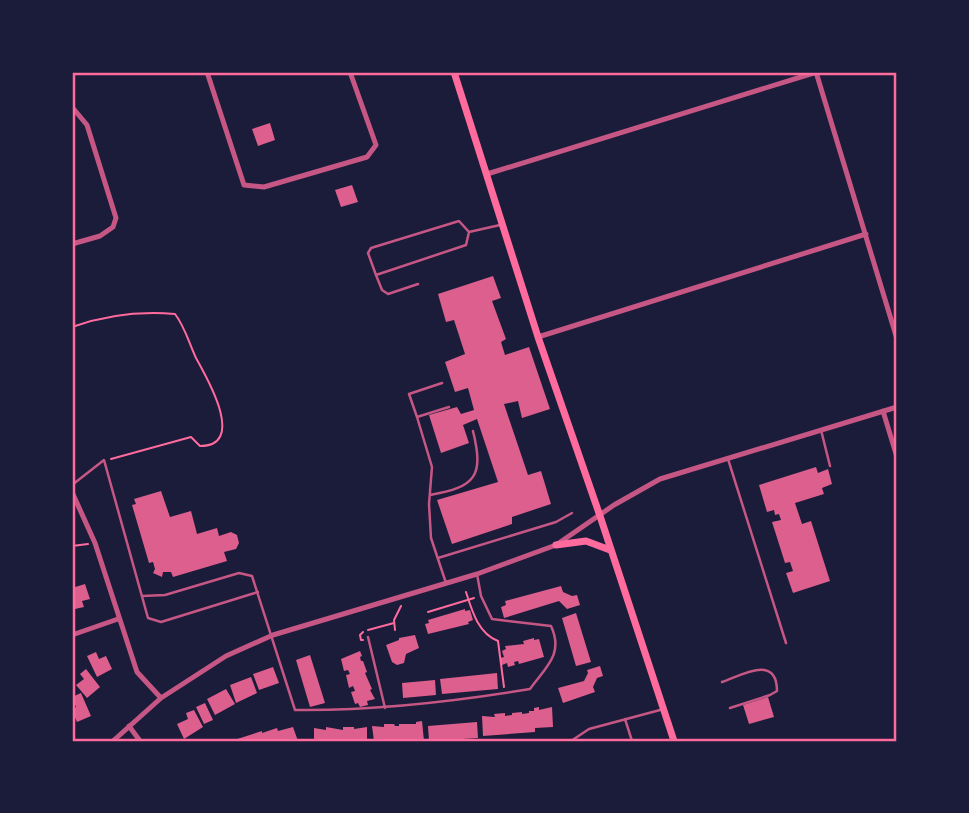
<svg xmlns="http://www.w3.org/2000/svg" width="969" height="813" viewBox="0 0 969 813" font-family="'Asap Condensed',sans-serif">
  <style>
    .building { fill: #dd5f8e }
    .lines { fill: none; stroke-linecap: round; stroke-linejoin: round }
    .path { stroke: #ff6b9d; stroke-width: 2 }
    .service { stroke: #c65784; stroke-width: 2.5 }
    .minor { stroke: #c65784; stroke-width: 5 }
    .secondary { stroke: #ff6b9d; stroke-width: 7 }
    .neatline { fill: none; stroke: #ff6b9d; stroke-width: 2.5 }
  </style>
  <rect width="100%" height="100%" fill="#1b1b3a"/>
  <path class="building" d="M270 123 275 140 258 146 252 129Z
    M352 185 358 202 341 207 335 190Z
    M493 276 501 298 492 301 506 339 501 342 505 355 529 347 550 409 522 418 518 401 504 404 528 475 541 471 551 504 512 517V524L452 544 437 500 498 482 477 419 463 425 469 443 441 453 429 415 457 407 461 414 474 410 468 388 455 392 445 362 465 354 454 320 446 322 438 294Z
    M816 467 818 473 828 469 832 484 822 488 824 494 795 503 802 524 811 521 830 581 793 593 786 573 793 571 790 562 785 563 772 522 781 520 779 514 775 515 774 510 767 512 759 485Z
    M161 491 170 517 191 511 197 534 217 528 219 536 231 532 237 535 239 543 236 549 224 552 227 561 173 577 171 572H163L162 577 153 573 155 569 153 562 149 563 132 505 136 504 134 499Z
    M85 584 90 599 82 601 84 607 75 609 72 588Z
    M561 586 563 592 572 596 577 595 580 605 567 609 559 601 504 618 501 607 506 605 505 601Z
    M465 609V611L470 610 473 620 468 622 469 624 428 634 425 624 429 623 428 620Z
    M576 613 591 662 576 666 562 618Z
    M415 635 419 648 406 654 404 663 397 665 392 662 386 645 399 640V638Z
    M534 638V640L539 639 544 657 519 664 518 661 514 662 515 665 508 667 507 663 502 665 500 658 504 657 502 651 506 649 505 646 524 644 523 641Z
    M360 651 362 656 360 657 361 661H363L367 672 365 673 372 689 370 690 375 699 367 701 368 705 360 707 358 703 355 704 351 692 355 691 353 686 349 688 346 675 350 674 348 670 344 671 341 659Z
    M96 652 99 659 106 656 112 669 97 677 87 656Z
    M310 655 325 703 310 707 296 660Z
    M600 666 603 676 597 678 593 687 595 692 563 703 558 688 584 681 588 673 587 670Z
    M273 667 279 683 259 690 253 674Z
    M86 669 100 687 87 698 76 685 84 679 80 674Z
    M497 673 498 689 442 694 440 679Z
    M251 677 257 693 236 703 230 685Z
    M435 680 436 695 403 698 402 683Z
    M226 689 235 704 215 715 207 699Z
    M81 693 91 716 77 722 72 711 76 707 72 697Z
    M768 697 774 717 749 724 743 705Z
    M205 703 213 720 204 724 196 707Z
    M539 707V710L552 707 553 727 535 728V732L483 736 482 716 495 717 494 714 505 713V716L512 715V713L522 712V714L529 713V711H534V708Z
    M194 710 203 727 184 739 177 724 188 719 186 713Z
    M422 721 424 741H374L372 726 384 727V724H394L395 726H399V724H416V722Z
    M477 722 478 738 429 741 428 726Z
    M293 727 298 741H231L262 731V733L277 728 278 731Z
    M326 727 343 730V727H354V729L367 727V741H314V728L326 730Z"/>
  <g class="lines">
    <path class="path" d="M72 327C106 315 139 311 175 314 185 327 189 343 196 358 207 378 247 446 200 446L191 437 111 459
      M72 546 88 544
      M466 592C472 611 478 633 498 641L504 687
      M428 612 474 598
      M368 630 394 623
      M395 630 394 620 401 606
      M363 632 360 635 361 640H363"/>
    <path class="service" d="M459 221 469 232 466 245 376 275 368 253 371 248Z
      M469 232 500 225
      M376 275 382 290 388 294 418 284
      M417 417 409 394 442 383
      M821 430 830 466
      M728 459 786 643
      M72 485 104 460 148 618 161 622 258 592
      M430 495C476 487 484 476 473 431
      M438 558 556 522 572 513
      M446 583 431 538 429 504 432 467 417 417 449 407
      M142 596 165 595 239 573 252 576 295 710C374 711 451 702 530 689 546 667 564 654 551 626L492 619 481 596 477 574
      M368 637 385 708
      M722 682C742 675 777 654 777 691L770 695 730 708
      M625 719 632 741
      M571 741 589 729 660 710"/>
    <path class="minor" d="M207 72 244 185 264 187 367 157 376 145 350 72
      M816 72 897 339
      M72 107 87 125 116 218 113 227 100 236 72 244
      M487 174 817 72
      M538 337 866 234
      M883 411 897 457
      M72 492 95 543 137 672 161 698
      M72 635 118 619
      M129 726 140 741
      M113 741 161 698 226 656 273 635 477 574 556 545 614 505 660 479 897 407"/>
    <path class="secondary" d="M454 72 538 337 600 516 674 741
      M556 545 586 541 610 550"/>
  </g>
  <rect width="969" height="813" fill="none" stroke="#1b1b3a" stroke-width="147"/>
  <rect x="74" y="74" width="821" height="666" class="neatline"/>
</svg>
